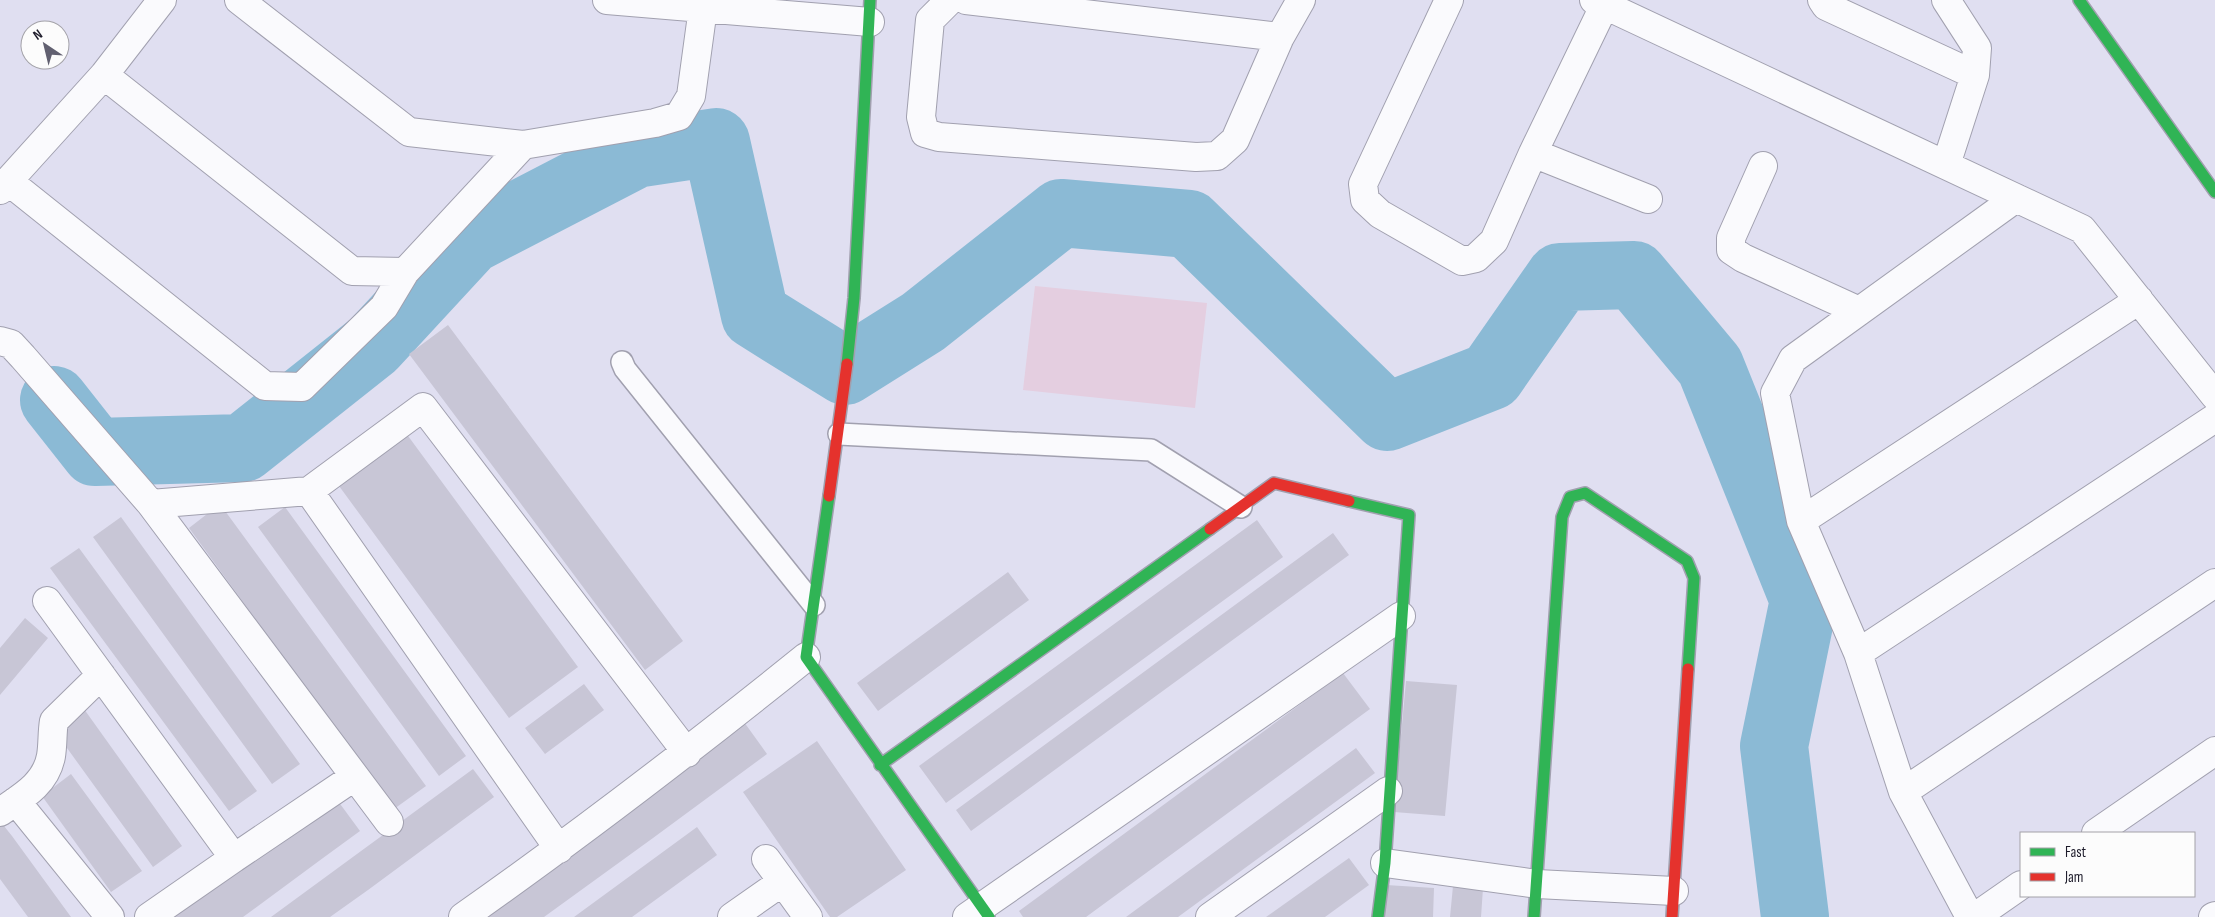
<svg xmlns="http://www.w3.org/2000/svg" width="2215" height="917" viewBox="0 0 2215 917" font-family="'Sofia Sans Condensed',sans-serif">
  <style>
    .green { fill: #e4cee0 }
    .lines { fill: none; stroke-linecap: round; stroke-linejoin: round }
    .river { stroke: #8bbad5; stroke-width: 68 }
    .building { fill: #c8c6d6 }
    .lane-casing { stroke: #a1a0af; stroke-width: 24 }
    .street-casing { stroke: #a1a0af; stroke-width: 30 }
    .fast-casing { stroke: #a1a0af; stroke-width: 14 }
    .jam-casing { stroke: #a1a0af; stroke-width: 14 }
    .lane { stroke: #fafafd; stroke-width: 21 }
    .street { stroke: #fafafd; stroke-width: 28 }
    .fast { stroke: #30b455; stroke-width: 11 }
    .jam { stroke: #e5322d; stroke-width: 11 }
  </style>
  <rect width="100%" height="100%" fill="#e0dff1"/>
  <path class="green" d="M1035 286 1207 303 1195 408 1023 390Z"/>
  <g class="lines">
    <path class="river" d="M54 400 95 452 243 448 373 345 470 240 636 154 716 142 755 315 845 371 923 322 1061 213 1189 224 1387 417 1491 376 1560 277 1634 275 1710 366 1804 600 1774 746 1795 917"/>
  </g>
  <path class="building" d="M448 325 683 641 645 670 409 354Z
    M400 425 578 667 509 718 331 475Z
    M220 504 426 786 394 809 189 528Z
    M285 507 466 756 439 776 258 527Z
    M121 517 300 764 272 784 93 537Z
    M1257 520 1283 557 946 803 919 766Z
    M1333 533 1349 555 971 831 956 810Z
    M79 548 257 791 229 811 50 568Z
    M1008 572 1029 600 878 711 857 683Z
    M25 618 48 638 0 695V648Z
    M1343 673 1370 709 1086 917H1023L1019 911Z
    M1406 681 1457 685 1445 816 1394 812Z
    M584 684 604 710 545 754 525 728Z
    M84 709 182 846 153 867 54 730Z
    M744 722 767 754 653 838 544 917H478Z
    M817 741 906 870 837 917H830L743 792Z
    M1356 748 1375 773 1178 917H1126Z
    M473 769 494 797 368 890 330 917H271Z
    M71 774 142 871 111 892 42 796Z
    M335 797 360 831 323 858 243 917H172Z
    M0 821 12 836 71 917H28L0 879Z
    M697 827 717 855 632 917H574Z
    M1349 858 1369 885 1325 917H1266Z
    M1386 885 1434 888 1433 917H1384Z
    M1453 886 1483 888 1481 917H1450Z"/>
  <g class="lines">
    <defs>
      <path id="lane" d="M622 362 625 369 814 605
        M839 434 1151 450 1241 507"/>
      <path id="street" d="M239 0 409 132 523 145 655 123 679 116 691 96 703 8
        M607 0 870 22
        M950 0 930 20 921 117 925 133 939 137 1196 157 1217 156 1235 140 1280 37 1301 0
        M966 0 1280 37
        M1449 0 1363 184 1365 200 1380 214 1462 261 1476 258 1494 241 1533 153 1607 0
        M1594 0 2082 229 2215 396
        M1822 0 1826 6 1975 75
        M1946 0 1977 48 1975 75 1946 165
        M104 75 352 271 405 272
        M1533 153 1648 199
        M1763 166 1731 238V250L1743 258 1859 311
        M8 181 265 386 302 387 384 307 405 272 523 145
        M0 190 104 75 162 0
        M0 341 11 344 23 357 151 504 389 822
        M309 491 559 849
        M151 504 309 491 423 407 687 753
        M1801 521 2139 300
        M47 601 234 858 149 917
        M1858 653 2215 418
        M1903 792 2215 583
        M16 801 110 917
        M0 812C22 797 46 784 51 756 53 744 52 732 54 721L101 675
        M2096 833 2215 751
        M234 858 354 777
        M766 859 808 917
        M1385 863 1537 884 1674 891
        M463 917C581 834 694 747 806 657
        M732 917 782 882
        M967 917 1401 616
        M1210 917 1388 791
        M1970 917 1903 792 1858 653 1801 521 1775 393 1793 359 2016 198
        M1975 917 2021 885
        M2213 917 2215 916"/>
      <path id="fast" d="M2079 0 2215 192
        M847 364 854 298 870 0
        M829 496 806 657 989 917
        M1349 501 1409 515 1385 863 1378 917
        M880 765 1210 529
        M1534 917 1562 517 1570 497 1585 493 1687 561 1694 578 1688 669"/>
      <path id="jam" d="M829 496 847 364
        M1210 529 1274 483 1349 501
        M1672 917 1688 669"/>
    </defs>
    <use href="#lane" class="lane-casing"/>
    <use href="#street" class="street-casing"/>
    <use href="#fast" class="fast-casing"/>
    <use href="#jam" class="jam-casing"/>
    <use href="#lane" class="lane"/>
    <use href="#street" class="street"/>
    <use href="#fast" class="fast"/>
    <use href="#jam" class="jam"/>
  </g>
  <rect x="2020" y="832" width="175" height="65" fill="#fcfcfc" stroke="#a3a2a8"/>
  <rect x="2030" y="848" width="25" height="8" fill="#30b455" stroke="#a3a2a8"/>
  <text x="2065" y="857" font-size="15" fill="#1d1b2a">Fast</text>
  <rect x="2030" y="873" width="25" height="8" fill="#e5322d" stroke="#a3a2a8"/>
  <text x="2065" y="882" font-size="15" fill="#1d1b2a">Jam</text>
  <g transform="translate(45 45) rotate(325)"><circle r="24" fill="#fcfcfc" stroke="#a3a2a8"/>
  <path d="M0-4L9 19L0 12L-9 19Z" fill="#616070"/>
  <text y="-8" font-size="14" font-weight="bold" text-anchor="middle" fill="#1d1b2a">N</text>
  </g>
</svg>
